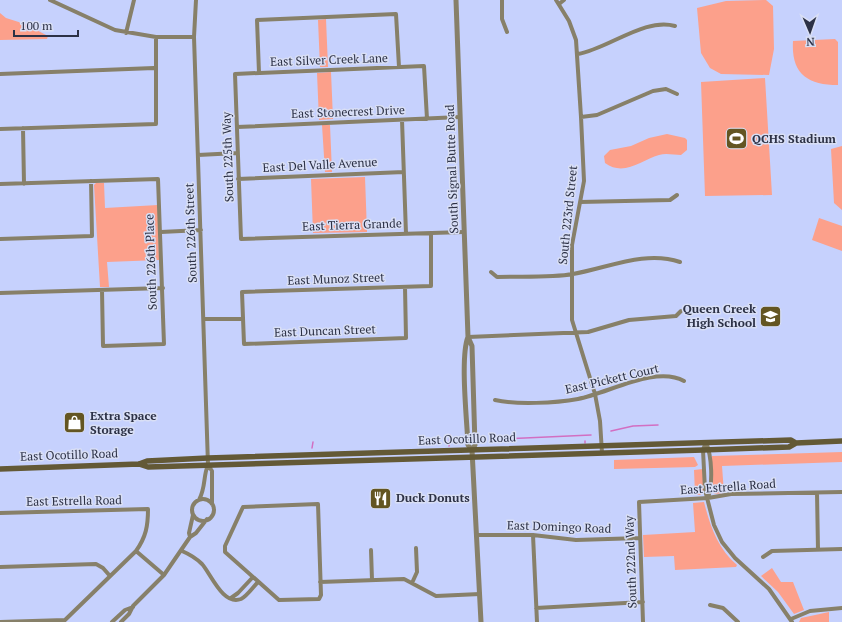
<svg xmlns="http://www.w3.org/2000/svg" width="842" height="622" viewBox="0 0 842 622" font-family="'PT Serif',serif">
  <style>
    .green { fill: #fca08b }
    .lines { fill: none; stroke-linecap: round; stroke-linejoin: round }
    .stream { stroke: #d26fc2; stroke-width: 1.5 }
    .minor { stroke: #878069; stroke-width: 4 }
    .tertiary { stroke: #878069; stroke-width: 5 }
    .secondary { stroke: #635936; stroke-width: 5.5 }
    .labels { text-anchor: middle; stroke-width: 3; stroke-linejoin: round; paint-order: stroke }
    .street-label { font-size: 12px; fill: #2c3146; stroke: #d9dff5 }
    .poi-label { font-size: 12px; font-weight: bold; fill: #2c3146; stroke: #d9dff5; text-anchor: start }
  </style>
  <rect width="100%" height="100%" fill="#c6d1fd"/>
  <path class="green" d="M766 0 773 6 774 49 769 75 721 74 710 68 701 53 697 8 726 1Z
    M0 13 6 18 25 24 48 36 47 39 0 40Z
    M326 19 328 67H320L318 20Z
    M835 39 838 42V85C807 85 791 73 793 41Z
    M331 72 333 119 319 120 317 73Z
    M765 78 772 195 705 196 701 82Z
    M322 125H330L332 172H325Z
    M667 134 685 138 687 140V150L681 155C674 155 666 153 659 155 642 160 624 177 605 163L604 156 610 150 631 146 649 138Z
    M842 146V210L834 203 831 149Z
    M365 177 367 232 313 233 311 179Z
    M96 183H104L105 208 158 205 159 260 107 262 109 287H100L94 185Z
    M819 218 842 226V251L812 240Z
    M842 452V462L722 466 724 493 715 494 712 492V456Z
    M694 457 698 465 695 467 614 469V460Z
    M703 469 704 492 700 495 695 494 694 470Z
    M704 502C710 526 718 549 737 565L736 567 675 570 674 556 644 557 643 535 695 532 693 503Z
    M772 568 781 582H793L804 610 794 614 778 592 761 576Z
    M829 612V622H799L801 618Z"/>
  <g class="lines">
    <path class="stream" d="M611 431 633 426 658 425
      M505 439 591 435
      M585 443V441
      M449 446 450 435
      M312 448 313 442"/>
    <path class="minor" d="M50 0 115 30 156 37H194
      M196 0 194 37 208 465C203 476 206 487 199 500
      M502 0V19L507 32
      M556 0 569 21 576 40 581 117 584 181 572 245V320L595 394 600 421 602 453
      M559 4 564 0
      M126 33 134 0
      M578 54C608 49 645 17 675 26
      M259 73 257 20 396 14 399 67
      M0 74 154 68
      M581 117 597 115 653 91 666 89 677 94
      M427 119 424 66 235 74 241 239 464 232
      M402 120 406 234
      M237 127 460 117
      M23 128 24 184
      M0 129 156 124V37
      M198 155 237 153
      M238 179 404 172
      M0 184 158 179 164 344 103 346 102 290
      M580 202 670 200 677 195
      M161 232 201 230
      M0 239 92 236 91 181
      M491 272 497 277C520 276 551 278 573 274 608 268 645 250 680 262
      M405 287 406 338 244 344 242 292C305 290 368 288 431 286V233
      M0 293 163 288
      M204 319H243
      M468 337 588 332 629 320 676 316 681 311
      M495 400C516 405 556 403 578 399 609 393 656 365 684 381
      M706 442 703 450 705 490 714 525 722 542 735 558 769 589 792 622
      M706 442C712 457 713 483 708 498
      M208 465 212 471V504
      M817 493 818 550
      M192 510a11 11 0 1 1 22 0a11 11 0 1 1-22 0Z
      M318 504 321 595 319 599 279 600 225 552V546L243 507Z
      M0 513 148 509C148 526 146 537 136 551L65 620 0 622
      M476 535H533L576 540 640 538
      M533 535 537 622
      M190 537 189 533 193 515
      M371 550 372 580
      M136 551 164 575
      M182 551C189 554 196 558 202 564 211 574 223 606 241 599 247 596 253 587 258 582
      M763 557 772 551 842 549
      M0 567 96 564 103 568 110 576
      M320 582 404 579 436 596 480 594
      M412 583 417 572 416 548
      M231 598 238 593 253 577
      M710 605 723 608 738 622
      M536 608 643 602
      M791 619 810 611 842 608
      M112 622 125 610 133 607
      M121 622 129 614 133 606 164 575 190 537 196 533 207 519
      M643 622 639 502 708 498 731 494 842 492"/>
    <path class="tertiary" d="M456 0 468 337C460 357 467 421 468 445L472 450
      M468 337 472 346 475 445 472 450 481 622"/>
    <path class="secondary" d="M139 464 148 467 703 450 789 447 796 443 842 441
      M0 469 139 464 147 461 208 458 791 440 796 443"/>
  </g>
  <defs>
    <symbol id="stadium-square" viewBox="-11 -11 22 22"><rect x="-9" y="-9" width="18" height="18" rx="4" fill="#635522" stroke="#d9dff5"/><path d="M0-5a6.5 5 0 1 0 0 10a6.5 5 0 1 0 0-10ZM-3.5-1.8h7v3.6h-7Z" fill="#fff"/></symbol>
    <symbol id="school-square" viewBox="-11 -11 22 22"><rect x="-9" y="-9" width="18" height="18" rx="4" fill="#635522" stroke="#d9dff5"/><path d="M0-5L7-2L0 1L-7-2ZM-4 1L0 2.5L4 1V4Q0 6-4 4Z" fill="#fff"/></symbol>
    <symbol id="shop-square" viewBox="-11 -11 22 22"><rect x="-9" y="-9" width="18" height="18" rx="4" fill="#635522" stroke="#d9dff5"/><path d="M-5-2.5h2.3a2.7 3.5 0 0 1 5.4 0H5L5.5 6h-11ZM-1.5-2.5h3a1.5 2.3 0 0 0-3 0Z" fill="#fff"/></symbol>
    <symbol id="restaurant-square" viewBox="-11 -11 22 22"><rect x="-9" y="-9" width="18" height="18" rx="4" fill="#635522" stroke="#d9dff5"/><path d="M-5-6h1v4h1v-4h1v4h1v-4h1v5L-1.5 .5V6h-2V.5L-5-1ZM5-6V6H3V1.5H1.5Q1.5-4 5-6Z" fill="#fff"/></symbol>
  </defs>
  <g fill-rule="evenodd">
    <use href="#stadium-square" x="724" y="126" width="25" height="25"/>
    <use href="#school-square" x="758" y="304" width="25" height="25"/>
    <use href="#shop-square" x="62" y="410" width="25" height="25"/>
    <use href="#restaurant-square" x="368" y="486" width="25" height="25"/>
  </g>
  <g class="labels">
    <g class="street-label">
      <text transform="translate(329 60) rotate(-2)" y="4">East Silver Creek Lane</text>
      <text transform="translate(348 112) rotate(-2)" y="4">East Stonecrest Drive</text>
      <text transform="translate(228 157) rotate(-92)" y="4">South 225th Way</text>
      <text transform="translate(320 165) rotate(-3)" y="4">East Del Valle Avenue</text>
      <text transform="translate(452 169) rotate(-92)" y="4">South Signal Butte Road</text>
      <text transform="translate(568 215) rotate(-84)" y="4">South 223rd Street</text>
      <text transform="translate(352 225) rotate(-2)" y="4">East Tierra Grande</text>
      <text transform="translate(191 233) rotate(-92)" y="4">South 226th Street</text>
      <text transform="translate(151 262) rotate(-92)" y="4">South 226th Place</text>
      <text transform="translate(336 279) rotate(-2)" y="4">East Munoz Street</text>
      <text transform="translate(325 331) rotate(-2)" y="4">East Duncan Street</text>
      <text transform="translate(612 379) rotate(-13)" y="4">East Pickett Court</text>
      <text transform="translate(467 439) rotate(-2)" y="4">East Ocotillo Road</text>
      <text transform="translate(69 455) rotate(-2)" y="4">East Ocotillo Road</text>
      <text transform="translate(728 487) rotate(-4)" y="4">East Estrella Road</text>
      <text transform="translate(74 501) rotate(-1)" y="4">East Estrella Road</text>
      <text transform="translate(559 527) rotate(2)" y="4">East Domingo Road</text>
      <text transform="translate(631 562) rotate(-92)" y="4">South 222nd Way</text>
    </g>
    <g class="poi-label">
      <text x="752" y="143">QCHS Stadium</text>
      <text x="756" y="313" text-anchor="end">Queen Creek<tspan x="756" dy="14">High School</tspan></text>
      <text x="90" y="420">Extra Space<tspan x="90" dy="14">Storage</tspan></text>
      <text x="396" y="502">Duck Donuts</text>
    </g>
  </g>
  <g transform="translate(810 32) rotate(178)" stroke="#d9dff5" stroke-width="3" paint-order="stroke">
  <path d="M0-3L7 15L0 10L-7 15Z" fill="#2c3146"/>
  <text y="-6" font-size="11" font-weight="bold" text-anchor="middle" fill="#2c3146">N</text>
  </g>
  <path d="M14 30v6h64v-6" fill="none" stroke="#2c3146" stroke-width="2"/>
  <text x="20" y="30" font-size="12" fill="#2c3146" stroke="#d9dff5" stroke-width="3" paint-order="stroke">100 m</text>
</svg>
